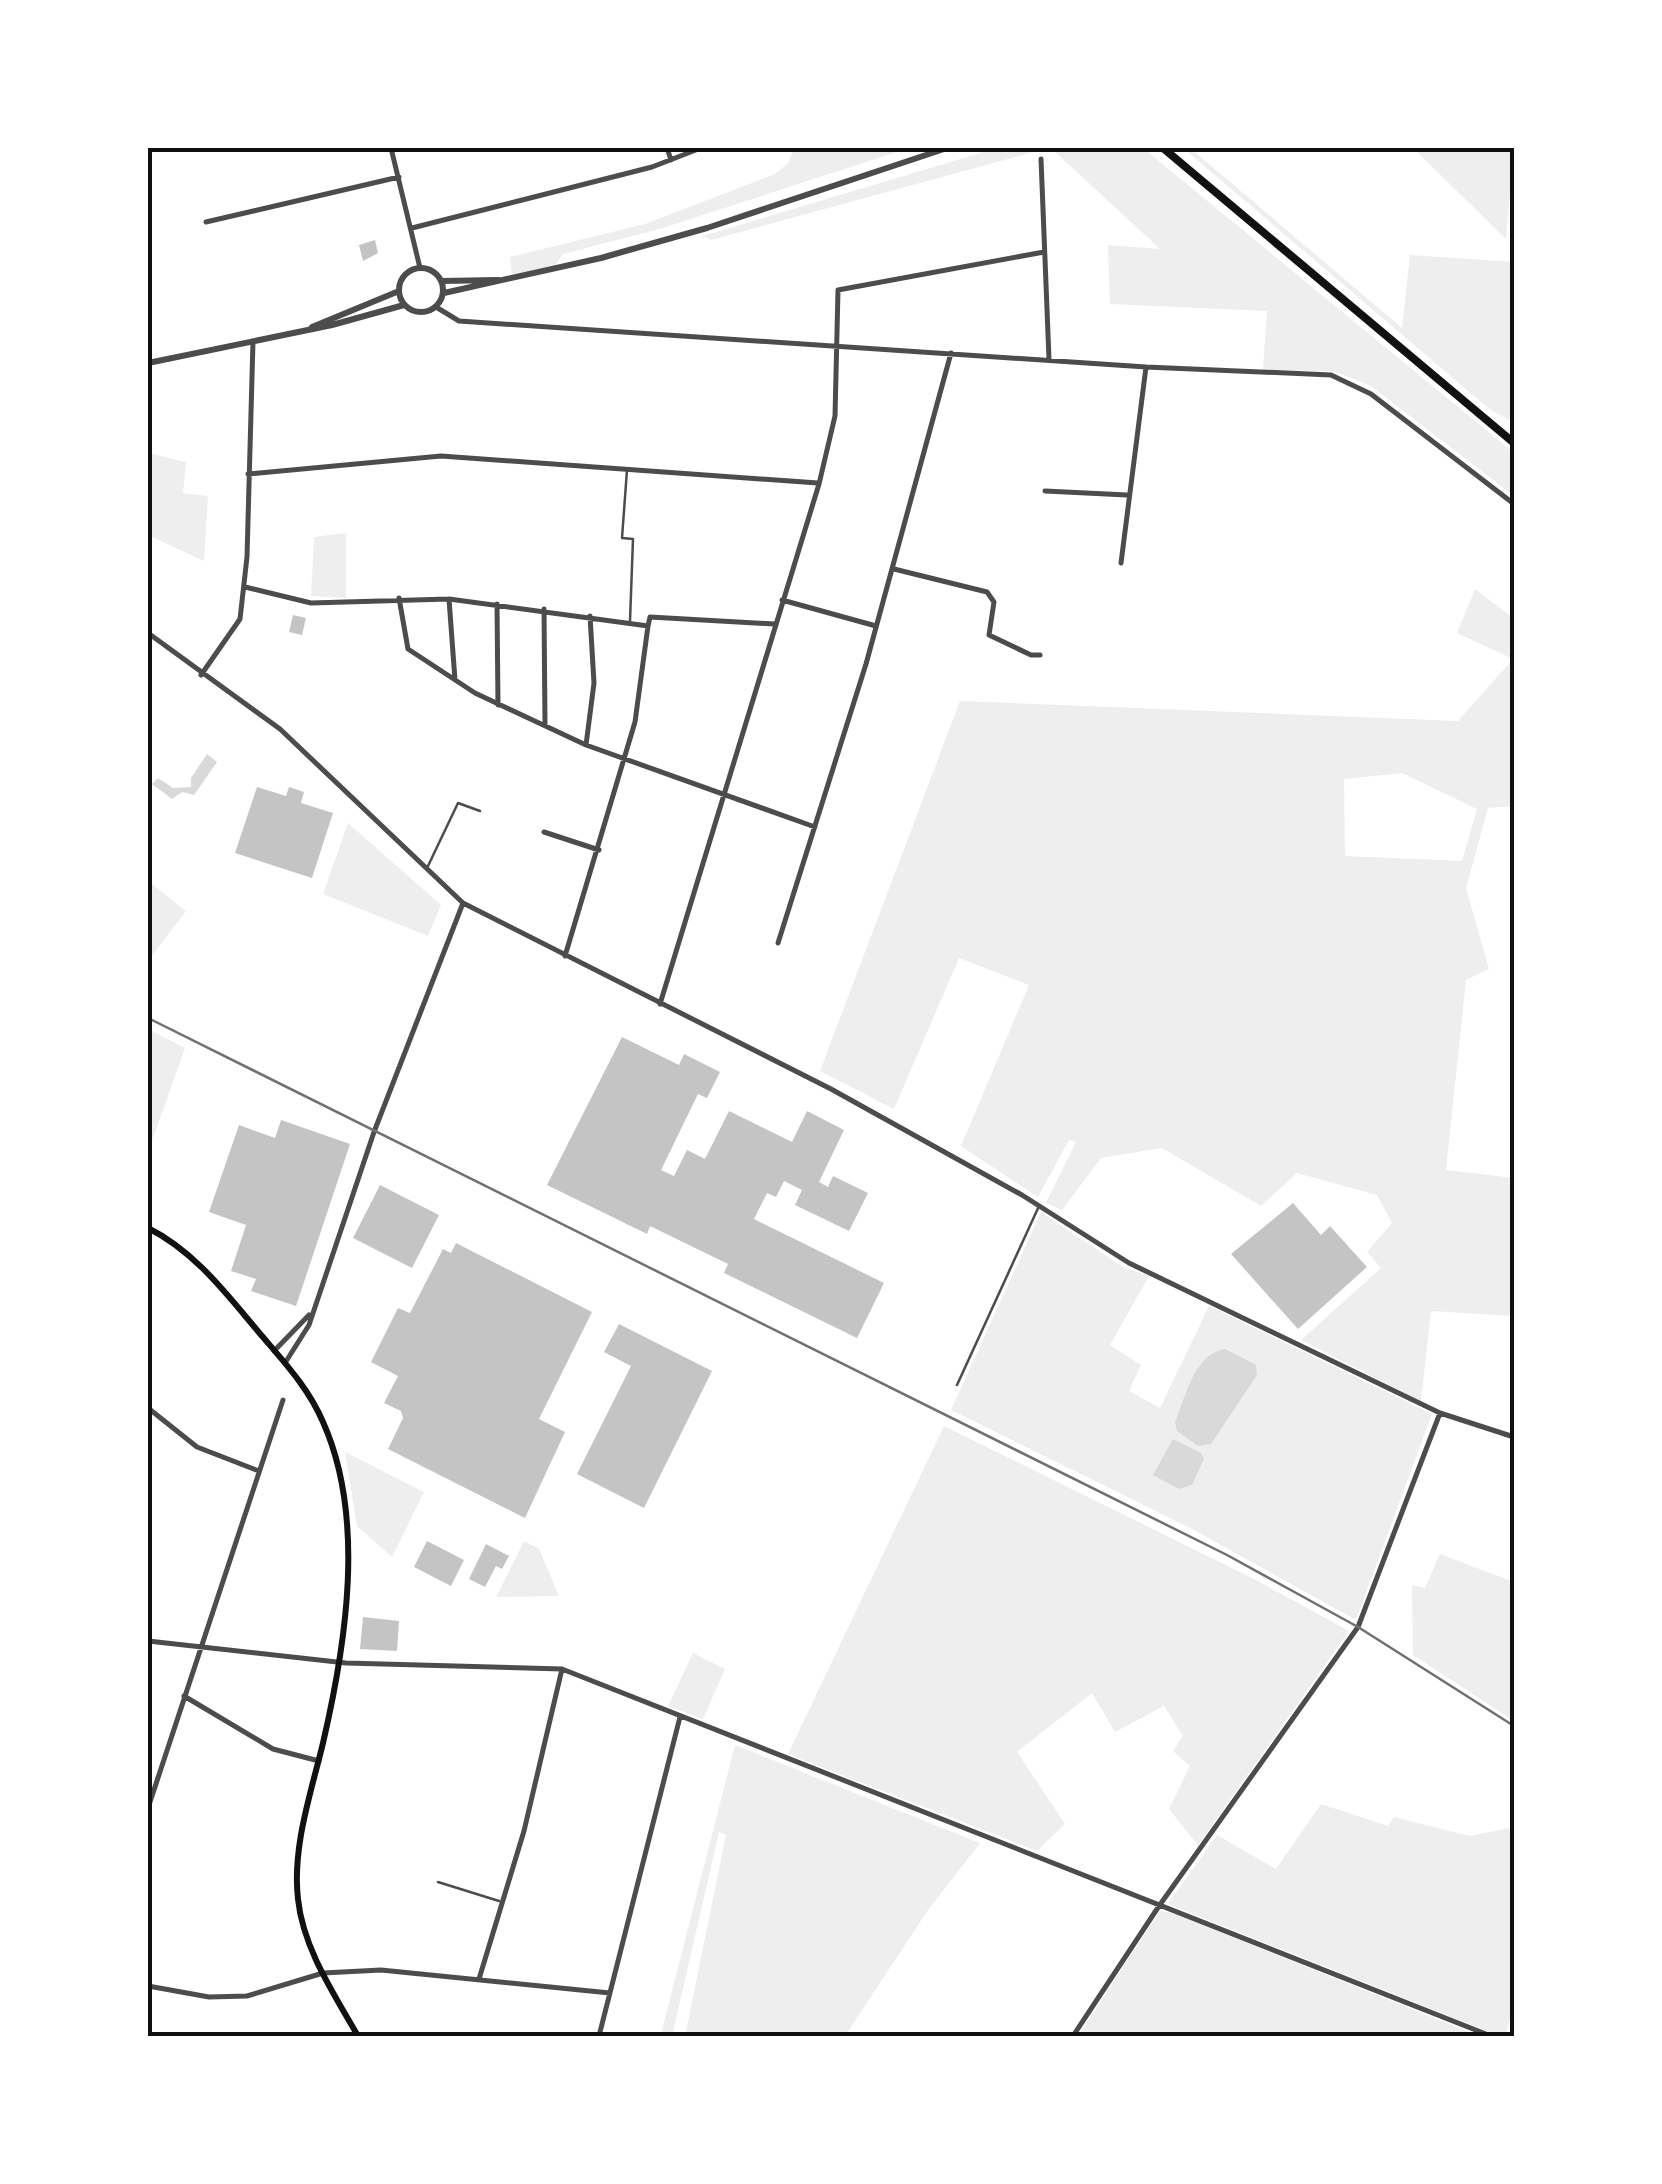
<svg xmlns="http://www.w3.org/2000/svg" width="1662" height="2184" viewBox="0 0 1662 2184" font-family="Cabin,sans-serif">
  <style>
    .green { fill: #eee; fill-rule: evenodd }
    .water { fill: #d9d9d9 }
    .building { fill: #c4c4c4 }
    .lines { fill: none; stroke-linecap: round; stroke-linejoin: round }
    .service { stroke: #4c4c4c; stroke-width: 2.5 }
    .minor { stroke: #4c4c4c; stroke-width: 5 }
    .tertiary { stroke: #4c4c4c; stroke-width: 6 }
    .secondary { stroke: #111; stroke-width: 6 }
    .trunk { stroke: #111; stroke-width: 8 }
    .rail { stroke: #707070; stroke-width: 2.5 }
    .neatline { fill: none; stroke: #111; stroke-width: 4 }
  </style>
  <rect width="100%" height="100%" fill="#fff"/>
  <path class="green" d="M794 148H909L663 228 563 254 556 264 512 277 510 257 645 224 775 174 788 163Z
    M997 148H1048L711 240 703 236Z
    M1051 148H1143L1514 453V496L1371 386 1334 371 1263 370 1267 311 1110 304 1108 245 1160 249Z
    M1183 148H1190L1402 328 1410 255 1514 262V423L1488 408Z
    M1413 148H1514L1506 239Z
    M148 453 186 462 183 493 208 496 204 561 148 535Z
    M346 533V598L311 596 314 537Z
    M1475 589 1514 619V806L1488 808 1466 888 1489 969 1466 980 1446 1170 1514 1178V1316L1431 1311 1421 1401 1301 1340 1381 1268 1367 1252 1392 1223 1377 1195 1297 1173 1261 1206 1162 1148 1101 1158 1062 1210 1046 1203 1076 1142 1069 1140 1038 1197 961 1146 1029 985 959 958 894 1109 820 1071 960 701 1458 721 1513 659 1457 633ZM1402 773 1477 809 1462 861 1345 856 1344 779Z
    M348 823 441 905 428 936 323 894Z
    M148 881 186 911 148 961Z
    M148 1029 185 1048 148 1152Z
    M1041 1212 1123 1267 1149 1276 1110 1345 1141 1365 1129 1391 1160 1408 1209 1306 1432 1414 1356 1620 1194 1530 951 1410Z
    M944 1426 1256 1580 1349 1631 1198 1845 1169 1809 1190 1766 1173 1751 1183 1736 1164 1706 1115 1732 1092 1693 1017 1752 1065 1824 1037 1851 788 1754Z
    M345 1452 424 1492 392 1557 357 1526Z
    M524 1541 539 1549 559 1596 496 1597Z
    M1440 1554 1514 1582V1721L1413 1655 1412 1585 1425 1588Z
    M693 1653 725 1669 703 1719 668 1706Z
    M735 1745 980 1843 928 1910 845 2036H685L726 1835 719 1832 672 2036 661 2034Z
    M1321 1804 1388 1826 1394 1817 1470 1836 1514 1827V2008L1505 2036H1492V2033L1168 1904 1217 1835 1276 1869Z
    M1160 1911 1172 1913 1479 2036H1078Z"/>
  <path class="water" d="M207 754 217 762 194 795 182 792 172 799 152 784 158 778 173 788 191 787V778Z
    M1225 1349 1256 1365 1257 1375 1211 1444 1198 1446 1177 1431 1175 1422C1186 1396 1194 1354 1225 1349Z
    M1173 1439 1201 1453 1204 1459 1192 1485 1179 1489 1153 1475Z"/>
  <path class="building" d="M375 240 378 253 363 261 359 245Z
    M293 615 306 618 302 635 289 632Z
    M257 787 286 796 289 787 304 792 301 803 333 813 312 878 235 853Z
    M622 1037 679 1065 684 1054 720 1072 707 1098 698 1094 661 1170 674 1176 687 1150 705 1159 729 1111 792 1142 807 1111 844 1130 819 1182 828 1187 833 1176 868 1193 849 1231 795 1205 802 1190 784 1181 776 1197 767 1193 754 1219 884 1283 857 1338 724 1273 728 1264 650 1226 647 1234 547 1185Z
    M281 1120 350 1144 296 1306 251 1291 256 1279 231 1271 246 1225 209 1212 239 1125 275 1138Z
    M380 1185 439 1215 412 1268 353 1238Z
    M1293 1203 1321 1235 1330 1226 1367 1267 1298 1329 1231 1254Z
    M456 1243 592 1312 539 1419 565 1432 525 1518 388 1449 403 1418 401 1411 384 1403 398 1376 371 1362 398 1308 410 1313 443 1249 451 1253Z
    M619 1324 712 1371 644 1508 577 1474 631 1366 604 1352Z
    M427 1541 464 1560 451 1586 414 1567Z
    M486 1544 509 1556 502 1569 496 1566 485 1587 469 1579Z
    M363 1617 399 1621 397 1651 360 1649Z"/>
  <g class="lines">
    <path class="service" d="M627 470 622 538 633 539 630 621
      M428 866 458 803 480 811
      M957 1385 1039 1206
      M438 1882 499 1901"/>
    <path class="minor" d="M391 148 420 268
      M667 148 671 160
      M1041 159 1049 359
      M206 222 399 177
      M412 228 652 167 701 148
      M436 307 459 321 1146 367 1331 375 1371 394 1514 504
      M248 474 441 456 818 483
      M1045 491 1127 495
      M1121 563 1146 367
      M894 569 987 592 994 602 989 635 1031 655H1040
      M245 587 311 603 449 599 648 626
      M399 598 408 649 475 693 586 745 815 827
      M449 599 455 680
      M782 600 876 626
      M497 604 498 705
      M544 609 545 725
      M648 626 650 617 774 624
      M148 633 280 729 463 903 831 1089 1022 1195 1129 1263 1440 1413 1514 1437
      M201 675 240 619 247 557 253 341
      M586 745 594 683 590 616
      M544 832 599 850
      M778 943 866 664 951 353
      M565 956 635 722 648 626
      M660 1004 819 484 835 416 838 290 1044 252
      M274 1351 309 1315
      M285 1363 309 1325 374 1132 463 903
      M148 1408 197 1447 259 1471
      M148 1641 346 1663 562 1669 1491 2036
      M184 1696 273 1749 319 1761
      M148 1808 283 1400
      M479 1979 524 1831 562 1669
      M148 1986 209 1997 247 1996 323 1973 381 1970 610 1993
      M599 2036 680 1717
      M1073 2036 1159 1906 1358 1627 1440 1413"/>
    <path class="tertiary" d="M399 290a22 22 0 1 1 44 0a22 22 0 1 1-44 0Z
      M441 281 498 280
      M444 293 601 258 707 228 947 148
      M312 327 399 291
      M148 363 332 325 404 305"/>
    <path class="secondary" d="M148 1228C196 1252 228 1296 262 1336 285 1363 309 1389 323 1422 366 1518 346 1644 323 1743 311 1793 292 1847 298 1899 303 1948 334 1994 358 2036"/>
    <path class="trunk" d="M1163 148 1514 443"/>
    <path class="rail" d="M148 1018 1227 1555 1358 1627 1514 1726"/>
  </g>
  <rect width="1662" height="2184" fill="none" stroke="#ffffff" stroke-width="300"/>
  <rect x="150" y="150" width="1362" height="1884" class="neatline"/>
</svg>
